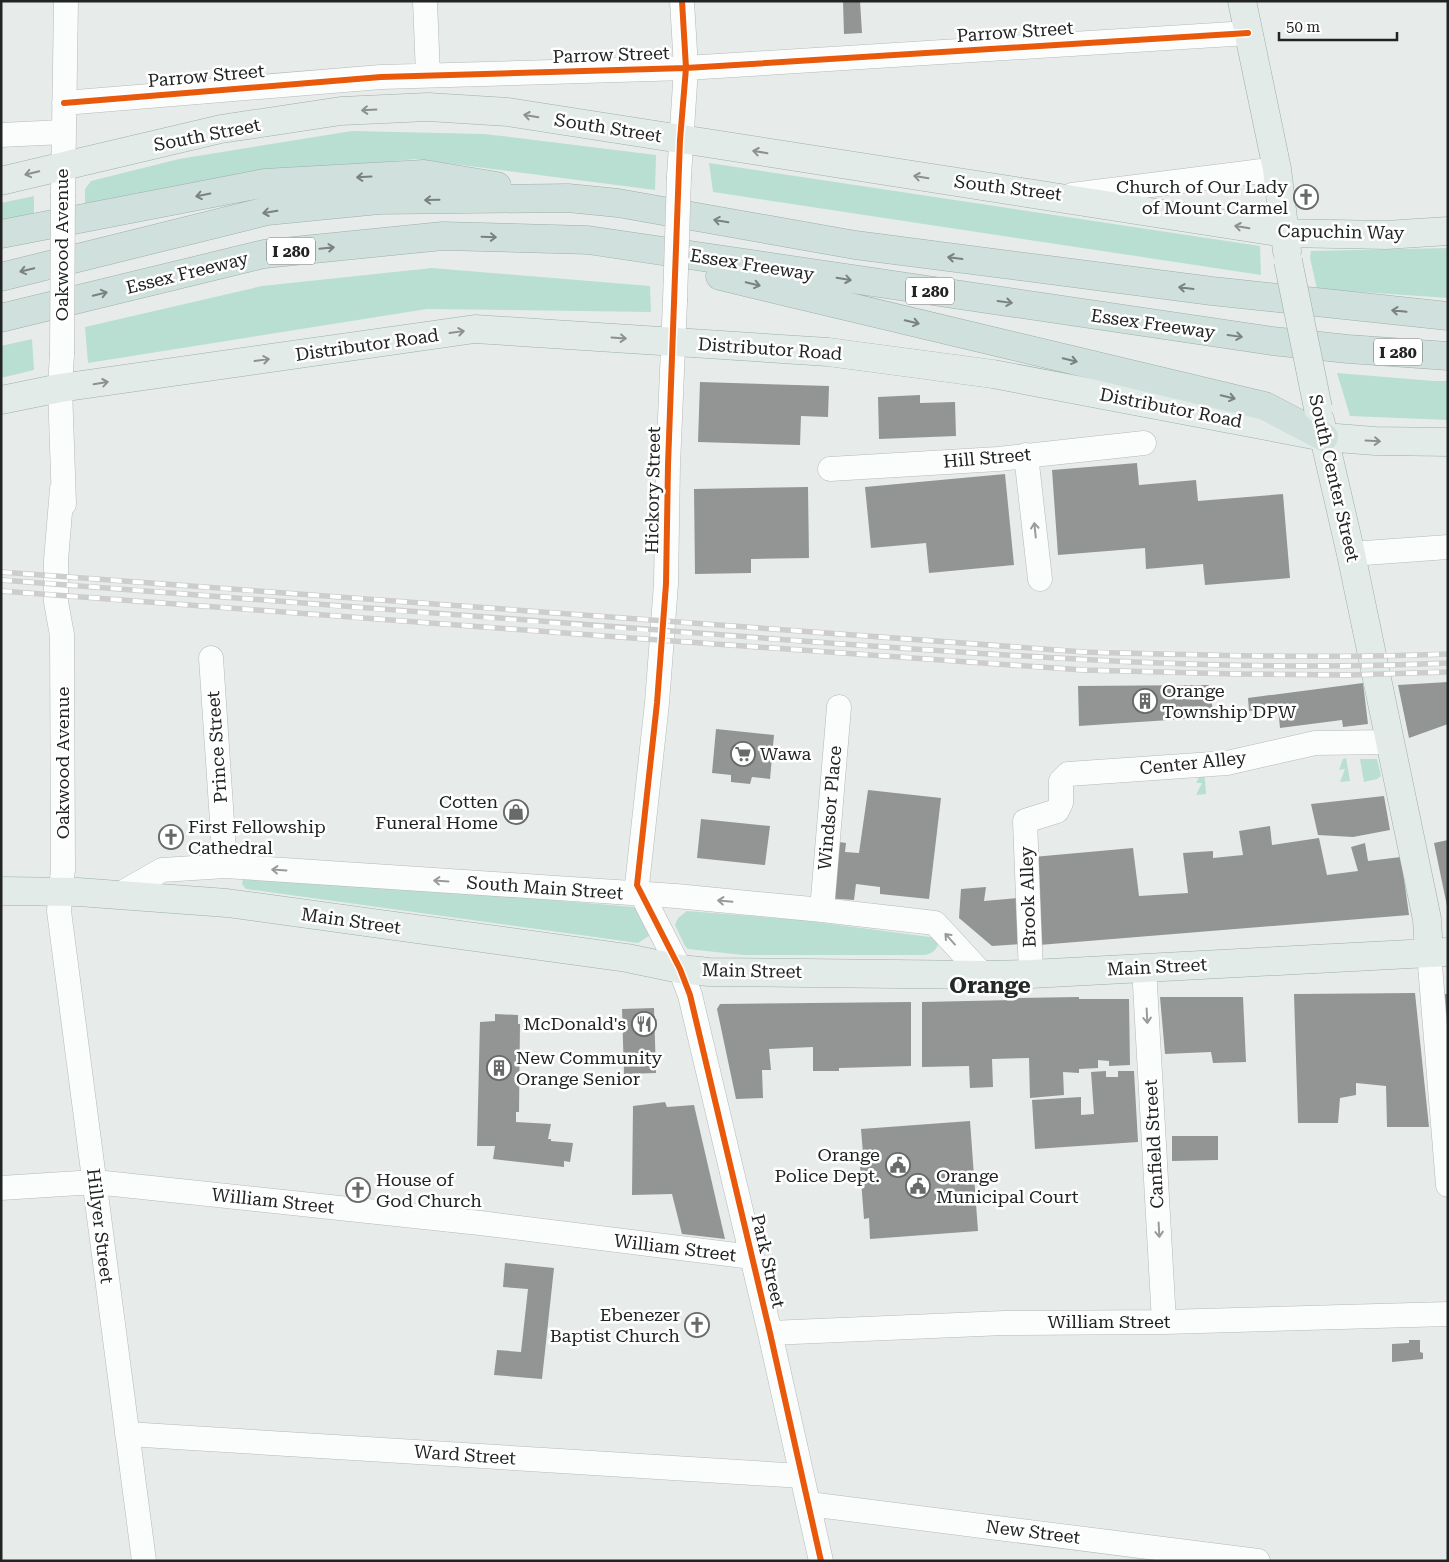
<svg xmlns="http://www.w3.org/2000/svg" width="1449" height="1562" viewBox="0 0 1449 1562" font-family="'Roboto Serif',serif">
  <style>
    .green { fill: #b9dfd3 }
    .building { fill: #929594 }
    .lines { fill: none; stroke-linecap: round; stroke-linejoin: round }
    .minor-casing { stroke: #b6b9b7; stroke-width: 25 }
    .major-casing { stroke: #9cafaa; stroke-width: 29 }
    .highway-casing { stroke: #9cafaa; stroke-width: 29 }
    .minor { stroke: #fbfcfc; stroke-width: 24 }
    .major { stroke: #e2ebe8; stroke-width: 28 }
    .highway { stroke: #d0e0dc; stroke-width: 28 }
    .rail-casing { stroke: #cdcdcd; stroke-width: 5.5 }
    .rail { stroke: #fff; stroke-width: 4; stroke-dasharray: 11; stroke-linecap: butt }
    .minor-bridge-casing { stroke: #b6b9b7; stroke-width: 25; stroke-linecap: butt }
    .major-bridge-casing { stroke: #9cafaa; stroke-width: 29; stroke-linecap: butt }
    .minor-bridge { stroke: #fbfcfc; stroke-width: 24 }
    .major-bridge { stroke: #e2ebe8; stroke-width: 28 }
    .cycleway-casing { stroke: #fff; stroke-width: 9 }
    .cycleway { stroke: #e8590c; stroke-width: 6 }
    .oneway { stroke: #8c918f }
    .oneway2 { stroke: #798280 }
    .oneway3 { stroke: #999b9a }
    .labels { text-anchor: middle; stroke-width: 5; stroke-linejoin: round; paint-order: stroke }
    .shield { fill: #fff; stroke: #646665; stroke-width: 1 }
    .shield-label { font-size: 16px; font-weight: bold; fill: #222423 }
    .street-label { font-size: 18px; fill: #222423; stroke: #fff }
    .poi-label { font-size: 18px; fill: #222423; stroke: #fff; text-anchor: start }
    .district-label { font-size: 22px; font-weight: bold; fill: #252a29; stroke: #fff }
  </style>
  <rect width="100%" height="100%" fill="#e7ecea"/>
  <path class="green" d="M352 131 485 134 656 155 655 190 415 159 262 175 85 209V189L91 181 179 159Z
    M709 163 1260 246 1261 275 713 192Z
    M34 196V218L1 224V203Z
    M1448 248V298L1317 289 1310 258 1311 251Z
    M432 268 650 286 651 312 427 309 88 363 85 327 262 286Z
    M32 339 34 370 1 378V346Z
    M1337 373 1434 381H1448V420L1350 416Z
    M1346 758 1350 781 1340 782 1345 769 1339 770 1343 759Z
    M1360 759H1377L1381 776 1377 779 1364 782Z
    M1204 768 1206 794 1196 795 1202 783H1196Z
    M248 875 634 907 637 909 650 932 649 936 638 943 246 889 242 884 243 878Z
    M687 911 801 920 930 937 935 938 938 944C937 950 931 954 925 955H743L688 949 685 946 675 925 678 918Z"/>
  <path class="building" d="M843 1H860L862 33 844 34Z
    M700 382 829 386 828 417 801 416 800 445 698 442Z
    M920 395V403L955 402 956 436 879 439 878 397Z
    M1137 463 1139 485 1196 480 1198 501 1283 494 1290 578 1205 585 1203 564 1146 569 1145 548 1058 555 1052 470Z
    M1005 474 1014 565 929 573 926 543 871 548 865 487Z
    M808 487 809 558 751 559V573L695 574 694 489Z
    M1448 682V724L1409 738 1398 685Z
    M1363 683 1368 724 1343 727 1342 720 1280 728 1278 707 1249 711 1248 698Z
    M1209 685 1214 717 1079 726 1078 686Z
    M716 729 774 735 770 779 752 777 750 784 731 782V775L712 773Z
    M868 790 941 798 929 899 880 894V887L856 884 854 900 826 898 832 841 846 843 845 852 859 853Z
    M1384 796 1390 830 1353 837 1318 835 1311 804Z
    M701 819 770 826 765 865 697 858Z
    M1270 826 1272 845 1319 838 1327 875 1358 871 1351 847 1365 843 1368 861 1401 857 1409 915 1039 945 1033 857 1133 848 1139 896 1188 893 1183 853 1213 851V858L1243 855 1239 831Z
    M1448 840V906H1447L1434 843Z
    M986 887 984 901 1019 898 1021 944 992 946 959 918 961 889Z
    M1415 993 1429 1127H1387L1386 1086 1356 1083V1095L1340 1098 1338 1123H1298L1294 994Z
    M1444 994H1448V1017H1446Z
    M1079 997V999H1129L1130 1065 1109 1066V1061L1098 1060V1068L1079 1069V1073L1063 1072 1064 1095 1030 1098 1029 1058 992 1059 993 1087 970 1088 969 1066 922 1067V1002L1014 1000 1015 998Z
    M1160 997H1243L1246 1062 1213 1063 1211 1052 1165 1054Z
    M911 1002V1066L839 1068V1071H813V1047L769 1049 771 1070H762L763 1098 736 1099 717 1009 720 1004Z
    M654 1008 656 1073 624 1074 622 1009Z
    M495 1014 518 1015V1024H520L519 1112H516V1122L551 1124 548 1139H551V1141L573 1143 570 1162 564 1161V1167L493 1159 495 1146H477L480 1022 495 1021Z
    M1106 1071V1077H1118V1071H1134L1138 1142 1035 1149 1032 1100 1081 1097V1115L1094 1114 1091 1072Z
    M665 1102 667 1107 694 1105 725 1239 682 1234 672 1194 632 1195 633 1106Z
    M970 1121 978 1231 870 1239 869 1218 864 1219 859 1153H863L861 1129Z
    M1172 1136H1218V1160L1172 1161Z
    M505 1263 554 1268 542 1379 494 1375 497 1350 521 1352 528 1289 503 1287Z
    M1409 1340H1420V1352L1423 1353V1359L1392 1362V1344L1409 1343Z"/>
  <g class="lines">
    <defs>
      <path id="minor" d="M425 1 428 75
        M64 103 381 77 686 68 1248 33
        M1 135 63 132
        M679 176 686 68 682 1
        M63 194 66 1
        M1072 195 1277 169
        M675 301 668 465 666 584 657 703 637 885 680 969 690 995 770 1333 821 1561
        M62 354 60 388 64 504
        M1026 455 1040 579
        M830 469 998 459 1144 443
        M62 489 56 560V602L62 635 63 869 59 911 144 1561
        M1351 554 1448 547
        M211 658 225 866
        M120 894 162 870 225 866 676 896 822 910 935 923 983 975
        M822 910 839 707
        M1429 953 1448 1185
        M1144 967 1164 1322
        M1031 974 1025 821 1057 811 1061 803V781L1068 774 1227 763 1315 743 1390 742
        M1 1188 95 1182 480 1223 752 1257
        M770 1333 1004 1323 1164 1322 1448 1314
        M127 1434 802 1476
        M809 1504 1258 1561"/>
      <path id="major" d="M1242 1 1277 169 1287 251
        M1 181 221 129 341 111 428 107 508 112 1284 233 1386 235 1448 231
        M1 400 60 388 475 329 828 352 993 374 1324 437 1375 441 1448 442
        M1320 420 1351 554 1427 919 1429 953
        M1 891 78 892 227 903 627 958 680 969 709 972 983 975 1031 974 1448 952"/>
      <path id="highway" d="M1 234 265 183 424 174 497 186
        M720 276 1265 406 1324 437
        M1 277 267 211 379 200 568 198 618 203 855 245 1212 291 1448 316
        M1 318 264 254 443 236 588 240 1272 341 1348 349 1448 356"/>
    </defs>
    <use href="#minor" class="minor-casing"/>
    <use href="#major" class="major-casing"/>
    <use href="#highway" class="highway-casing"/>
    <use href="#minor" class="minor"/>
    <use href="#major" class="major"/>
    <use href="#highway" class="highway"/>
    <defs>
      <path id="rail" d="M1 572 1084 652C1205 655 1326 659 1448 654
        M1 580C272 600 543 623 815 642 1025 657 1237 673 1448 663
        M1 591 645 639 1083 670 1236 674 1350 675 1448 672"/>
    </defs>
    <use href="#rail" class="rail-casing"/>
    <use href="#rail" class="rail"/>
    <defs>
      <path id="minor-bridge" d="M675 301 679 176
        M62 354 63 194"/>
      <path id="major-bridge" d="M1288 261 1318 408"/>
    </defs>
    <use href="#minor-bridge" class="minor-bridge-casing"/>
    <use href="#major-bridge" class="major-bridge-casing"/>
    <use href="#minor-bridge" class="minor-bridge"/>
    <use href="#major-bridge" class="major-bridge"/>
    <defs>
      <path id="cycleway" d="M682 1 686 68 680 140 668 465 666 584 657 703 637 885 680 969 690 995 770 1333 821 1561
        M64 103 381 77 686 68 1248 33"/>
    </defs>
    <use href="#cycleway" class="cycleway-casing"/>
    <use href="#cycleway" class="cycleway"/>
  </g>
  <defs><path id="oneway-shaft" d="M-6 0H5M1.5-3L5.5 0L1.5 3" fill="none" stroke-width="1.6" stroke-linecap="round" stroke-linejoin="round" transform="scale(1.25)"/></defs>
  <g class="oneway">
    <use href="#oneway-shaft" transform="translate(369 110) rotate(177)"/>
    <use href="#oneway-shaft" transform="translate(531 116) rotate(-171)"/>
    <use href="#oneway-shaft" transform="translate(760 152) rotate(-171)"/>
    <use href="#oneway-shaft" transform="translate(32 173) rotate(166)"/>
    <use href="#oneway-shaft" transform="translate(921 177) rotate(-171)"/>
    <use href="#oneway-shaft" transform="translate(1242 227) rotate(-171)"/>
    <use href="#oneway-shaft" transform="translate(457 332) rotate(-8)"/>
    <use href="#oneway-shaft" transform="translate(619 338) rotate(4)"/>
    <use href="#oneway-shaft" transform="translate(262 360) rotate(-8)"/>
    <use href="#oneway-shaft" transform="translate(101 383) rotate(-9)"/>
    <use href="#oneway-shaft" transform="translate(1373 441) rotate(3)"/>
  </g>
  <g class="oneway2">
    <use href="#oneway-shaft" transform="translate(364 177) rotate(177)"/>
    <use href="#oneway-shaft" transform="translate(203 195) rotate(169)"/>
    <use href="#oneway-shaft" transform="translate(432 200) rotate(179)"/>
    <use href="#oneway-shaft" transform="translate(270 212) rotate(171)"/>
    <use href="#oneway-shaft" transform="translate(721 221) rotate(-170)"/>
    <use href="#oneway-shaft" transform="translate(489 237) rotate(2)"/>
    <use href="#oneway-shaft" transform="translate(327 248) rotate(-6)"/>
    <use href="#oneway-shaft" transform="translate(955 258) rotate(-173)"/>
    <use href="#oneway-shaft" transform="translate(27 270) rotate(166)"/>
    <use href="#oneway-shaft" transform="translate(844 279) rotate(9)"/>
    <use href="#oneway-shaft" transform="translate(753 284) rotate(13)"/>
    <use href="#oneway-shaft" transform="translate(1186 288) rotate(-173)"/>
    <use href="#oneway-shaft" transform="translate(100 294) rotate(-14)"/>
    <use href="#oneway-shaft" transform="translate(1005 302) rotate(8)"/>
    <use href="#oneway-shaft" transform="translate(1399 311) rotate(-174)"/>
    <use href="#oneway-shaft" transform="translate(912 322) rotate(13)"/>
    <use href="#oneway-shaft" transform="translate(1235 336) rotate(8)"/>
    <use href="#oneway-shaft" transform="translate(1070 360) rotate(13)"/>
    <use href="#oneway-shaft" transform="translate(1228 397) rotate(13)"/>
  </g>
  <g class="oneway3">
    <use href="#oneway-shaft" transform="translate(1035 530) rotate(-96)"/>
    <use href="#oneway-shaft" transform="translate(279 870) rotate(-176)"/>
    <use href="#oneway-shaft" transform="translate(441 881) rotate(-176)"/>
    <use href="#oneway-shaft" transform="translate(725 901) rotate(-175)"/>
    <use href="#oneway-shaft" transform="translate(950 939) rotate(-132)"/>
    <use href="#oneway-shaft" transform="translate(1147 1016) rotate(87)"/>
    <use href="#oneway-shaft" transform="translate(1159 1230) rotate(87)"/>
  </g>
  <defs>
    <symbol id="church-ring" viewBox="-11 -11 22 22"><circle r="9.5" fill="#fff" stroke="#676a69" stroke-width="1.5"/><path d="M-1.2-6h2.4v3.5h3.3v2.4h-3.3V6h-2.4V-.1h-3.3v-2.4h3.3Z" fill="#676a69"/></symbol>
    <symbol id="building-ring" viewBox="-11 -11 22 22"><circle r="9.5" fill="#fff" stroke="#676a69" stroke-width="1.5"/><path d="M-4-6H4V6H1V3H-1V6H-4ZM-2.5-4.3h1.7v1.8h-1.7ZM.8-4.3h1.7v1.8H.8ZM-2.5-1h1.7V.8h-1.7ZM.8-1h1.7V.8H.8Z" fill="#676a69"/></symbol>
    <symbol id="supermarket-ring" viewBox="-11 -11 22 22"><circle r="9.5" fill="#fff" stroke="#676a69" stroke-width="1.5"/><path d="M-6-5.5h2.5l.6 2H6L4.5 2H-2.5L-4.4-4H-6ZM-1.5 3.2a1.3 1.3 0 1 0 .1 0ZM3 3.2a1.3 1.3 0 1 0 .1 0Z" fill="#676a69"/></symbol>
    <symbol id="shop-ring" viewBox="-11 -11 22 22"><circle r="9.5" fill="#fff" stroke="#676a69" stroke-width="1.5"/><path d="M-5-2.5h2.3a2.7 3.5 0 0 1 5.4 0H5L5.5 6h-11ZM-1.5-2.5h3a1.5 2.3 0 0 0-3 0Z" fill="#676a69"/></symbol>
    <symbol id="restaurant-ring" viewBox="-11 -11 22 22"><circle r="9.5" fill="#fff" stroke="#676a69" stroke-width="1.5"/><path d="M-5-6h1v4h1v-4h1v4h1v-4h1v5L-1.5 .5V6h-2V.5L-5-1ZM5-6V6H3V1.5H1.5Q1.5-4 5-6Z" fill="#676a69"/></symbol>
    <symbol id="civic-ring" viewBox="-11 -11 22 22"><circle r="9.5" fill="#fff" stroke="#676a69" stroke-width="1.5"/><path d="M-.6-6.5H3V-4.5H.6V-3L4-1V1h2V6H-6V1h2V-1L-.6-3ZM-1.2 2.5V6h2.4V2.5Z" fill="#676a69"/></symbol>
  </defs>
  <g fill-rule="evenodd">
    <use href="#church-ring" x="1292" y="183" width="28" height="28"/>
    <use href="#building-ring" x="1131" y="687" width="28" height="28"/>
    <use href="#supermarket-ring" x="729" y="740" width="28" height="28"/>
    <use href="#shop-ring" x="502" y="798" width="28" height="28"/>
    <use href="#church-ring" x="157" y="823" width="28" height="28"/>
    <use href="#restaurant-ring" x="630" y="1010" width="28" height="28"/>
    <use href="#building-ring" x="485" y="1054" width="28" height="28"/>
    <use href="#civic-ring" x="884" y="1151" width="28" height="28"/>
    <use href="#civic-ring" x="904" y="1172" width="28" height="28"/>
    <use href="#church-ring" x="344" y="1176" width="28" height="28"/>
    <use href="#church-ring" x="683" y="1311" width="28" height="28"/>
  </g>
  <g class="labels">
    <g class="shield">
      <rect x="267" y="237.5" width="48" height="27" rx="4"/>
      <rect x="906" y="277.5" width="48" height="27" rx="4"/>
      <rect x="1374" y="338.5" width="48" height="27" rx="4"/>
    </g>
    <g class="shield-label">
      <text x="291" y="257">I 280</text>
      <text x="930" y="297">I 280</text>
      <text x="1398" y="358">I 280</text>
    </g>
    <g class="street-label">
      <text transform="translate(1015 32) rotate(-4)" y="6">Parrow Street</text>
      <text transform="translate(611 55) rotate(-2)" y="6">Parrow Street</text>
      <text transform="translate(206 76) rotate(-5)" y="6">Parrow Street</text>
      <text transform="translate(608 128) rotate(9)" y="6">South Street</text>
      <text transform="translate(207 135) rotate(-11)" y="6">South Street</text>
      <text transform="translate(1008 188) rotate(7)" y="6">South Street</text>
      <text transform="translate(1341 232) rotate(1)" y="6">Capuchin Way</text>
      <text transform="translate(62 245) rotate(-90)" y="6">Oakwood Avenue</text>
      <text transform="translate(752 265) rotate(9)" y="6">Essex Freeway</text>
      <text transform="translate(187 273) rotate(-14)" y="6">Essex Freeway</text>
      <text transform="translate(1153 324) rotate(8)" y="6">Essex Freeway</text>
      <text transform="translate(367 345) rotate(-8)" y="6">Distributor Road</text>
      <text transform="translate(770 349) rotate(4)" y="6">Distributor Road</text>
      <text transform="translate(1171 408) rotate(11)" y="6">Distributor Road</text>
      <text transform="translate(987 458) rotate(-5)" y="6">Hill Street</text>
      <text transform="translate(1334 478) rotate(77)" y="6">South Center Street</text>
      <text transform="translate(653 490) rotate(-89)" y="6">Hickory Street</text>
      <text transform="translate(217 747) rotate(-94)" y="6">Prince Street</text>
      <text transform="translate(63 763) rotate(-90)" y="6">Oakwood Avenue</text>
      <text transform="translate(1193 763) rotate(-6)" y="6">Center Alley</text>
      <text transform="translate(830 808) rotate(-85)" y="6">Windsor Place</text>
      <text transform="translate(545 888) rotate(4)" y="6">South Main Street</text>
      <text transform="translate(1028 897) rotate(-92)" y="6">Brook Alley</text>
      <text transform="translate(351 921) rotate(8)" y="6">Main Street</text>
      <text transform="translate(1157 967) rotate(-3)" y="6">Main Street</text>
      <text transform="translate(752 971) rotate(1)" y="6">Main Street</text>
      <text transform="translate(1154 1144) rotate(-93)" y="6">Canfield Street</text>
      <text transform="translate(273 1201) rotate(6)" y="6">William Street</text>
      <text transform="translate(100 1226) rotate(83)" y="6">Hillyer Street</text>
      <text transform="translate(675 1248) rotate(7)" y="6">William Street</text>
      <text transform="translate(768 1261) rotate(77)" y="6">Park Street</text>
      <text x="1109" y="1328">William Street</text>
      <text transform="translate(465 1455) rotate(4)" y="6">Ward Street</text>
      <text transform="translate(1033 1532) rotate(7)" y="6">New Street</text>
    </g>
    <g class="poi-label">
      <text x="1288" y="193" text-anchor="end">Church of Our Lady<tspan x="1288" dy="21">of Mount Carmel</tspan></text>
      <text x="1162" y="697">Orange<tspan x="1162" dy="21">Township DPW</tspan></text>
      <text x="760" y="760">Wawa</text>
      <text x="498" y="808" text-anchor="end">Cotten<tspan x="498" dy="21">Funeral Home</tspan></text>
      <text x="188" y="833">First Fellowship<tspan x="188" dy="21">Cathedral</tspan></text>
      <text x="626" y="1030" text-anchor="end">McDonald's</text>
      <text x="516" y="1064">New Community<tspan x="516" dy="21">Orange Senior</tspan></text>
      <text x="880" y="1161" text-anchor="end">Orange<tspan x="880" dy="21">Police Dept.</tspan></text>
      <text x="936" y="1182">Orange<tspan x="936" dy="21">Municipal Court</tspan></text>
      <text x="376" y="1186">House of<tspan x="376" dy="21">God Church</tspan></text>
      <text x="680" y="1321" text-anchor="end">Ebenezer<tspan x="680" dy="21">Baptist Church</tspan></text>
    </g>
    <g class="district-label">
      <text x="990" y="993">Orange</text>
    </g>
  </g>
  <rect width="1449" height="1562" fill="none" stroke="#222423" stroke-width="5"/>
  <path d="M1279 32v8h118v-8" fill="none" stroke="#222423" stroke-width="2.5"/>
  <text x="1286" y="32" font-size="15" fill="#222423" stroke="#ffffff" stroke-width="4" paint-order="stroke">50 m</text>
</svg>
